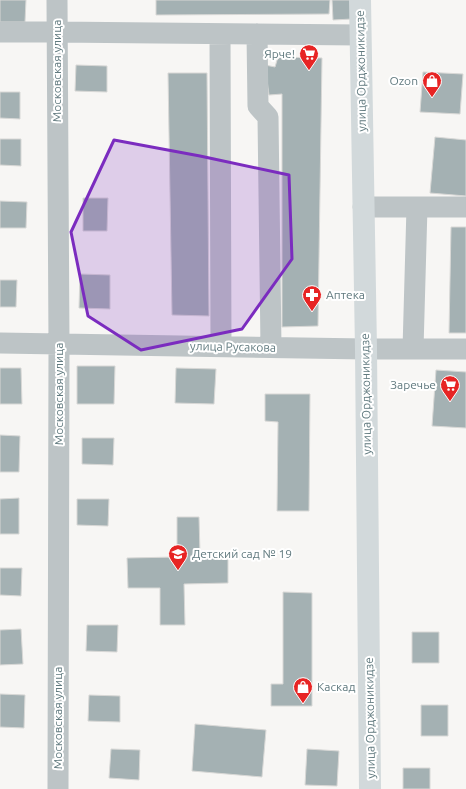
<svg xmlns="http://www.w3.org/2000/svg" width="466" height="789" viewBox="0 0 466 789" font-family="Ubuntu,sans-serif">
  <style>
    .building { fill: #a4b1b3; stroke: #d8d8d6 }
    .lines { fill: none; stroke-linecap: round; stroke-linejoin: round }
    .minor { stroke: #bdc4c6; stroke-width: 21 }
    .major { stroke: #d2d9db; stroke-width: 22 }
    .marked { fill: #7b2cbf; fill-opacity: 0.2; stroke: #7b2cbf; stroke-width: 3; stroke-linejoin: round }
    .labels { text-anchor: middle; stroke-width: 4; stroke-linejoin: round; paint-order: stroke }
    .poi-label { font-size: 12px; fill: #617a7f; stroke: #fff; text-anchor: end }
    .street-label { font-size: 12px; fill: #617a7f; stroke: #fff }
  </style>
  <rect width="100%" height="100%" fill="#f7f6f4"/>
  <path class="building" d="M0 0H26L25 22H0Z
    M156 0H330L329 14 156 15Z
    M332 0H351L352 19 333 20Z
    M278 57 322 58 318 326 282 327V94L269 95 265 65 275 67Z
    M76 65 107 66V92L75 91Z
    M423 72 463 74 460 114 420 112Z
    M168 73H207L209 316 172 315Z
    M0 92H20V119L0 118Z
    M435 137 466 140V196L430 193Z
    M0 139H21V166L0 165Z
    M83 198H108L107 231H83Z
    M0 201 27 202 26 228H0Z
    M451 227H466V333H449Z
    M80 274 110 275V309L79 308Z
    M0 280H17L16 307H0Z
    M77 366H115L114 404H77Z
    M0 368H21L22 404H0Z
    M176 368 216 369 214 404 175 403Z
    M436 370 466 372V428L432 426Z
    M265 394H310L309 511H277L278 422 265 421Z
    M0 435 20 436 19 472H0Z
    M82 438H114L113 465 82 464Z
    M19 498V534H0V499Z
    M77 499H109L108 526 77 525Z
    M177 517H199L200 554H228V583L184 584 185 625H160V588H128L127 558 177 557Z
    M0 568H22L21 596 0 595Z
    M283 592 312 593V706H271V684H283Z
    M87 625H118L117 652 86 651Z
    M21 629 23 664 0 665V630Z
    M412 632H439V663H412Z
    M0 694 25 695 24 728 0 727Z
    M89 695 120 696V722L88 721Z
    M421 705H448V736H421Z
    M195 724 266 730 262 777 192 771Z
    M111 749 140 750 139 780 109 778Z
    M307 749 339 751 337 786 305 785Z
    M403 768H430V789H403Z"/>
  <g class="lines">
    <path class="minor" d="M57 0 59 344 58 789
      M0 32H57L360 35
      M220 34 221 346
      M257 34 258 106 268 117 271 347
      M363 207H466
      M0 343 366 349H466
      M413 349 417 207"/>
    <path class="major" d="M360 0 366 349 370 789"/>
  </g>
  <path class="marked" d="M114 140 200 156 289 175 292 259 242 329 141 350 88 316 71 232Z"/>
  <defs>
    <symbol id="supermarket-pin" viewBox="-11 -11 22 30"><path d="M0 17L-7.5 6A9.5 9.5 0 1 1 7.5 6Z" fill="#e72424" stroke="#fff"/><path d="M-6-5.5h2.5l.6 2H6L4.5 2H-2.5L-4.4-4H-6ZM-1.5 3.2a1.3 1.3 0 1 0 .1 0ZM3 3.2a1.3 1.3 0 1 0 .1 0Z" fill="#fff"/></symbol>
    <symbol id="shop-pin" viewBox="-11 -11 22 30"><path d="M0 17L-7.5 6A9.5 9.5 0 1 1 7.5 6Z" fill="#e72424" stroke="#fff"/><path d="M-5-2.5h2.3a2.7 3.5 0 0 1 5.4 0H5L5.5 6h-11ZM-1.5-2.5h3a1.5 2.3 0 0 0-3 0Z" fill="#fff"/></symbol>
    <symbol id="pharmacy-pin" viewBox="-11 -11 22 30"><path d="M0 17L-7.5 6A9.5 9.5 0 1 1 7.5 6Z" fill="#e72424" stroke="#fff"/><path d="M-2-6h4v4h4v4h-4v4h-4v-4h-4v-4h4Z" fill="#fff"/></symbol>
    <symbol id="school-pin" viewBox="-11 -11 22 30"><path d="M0 17L-7.5 6A9.5 9.5 0 1 1 7.5 6Z" fill="#e72424" stroke="#fff"/><path d="M0-5L7-2L0 1L-7-2ZM-4 1L0 2.5L4 1V4Q0 6-4 4Z" fill="#fff"/></symbol>
  </defs>
  <g fill-rule="evenodd">
    <use href="#supermarket-pin" x="298" y="43" width="22" height="30"/>
    <use href="#shop-pin" x="421" y="70" width="22" height="30"/>
    <use href="#pharmacy-pin" x="301" y="284" width="22" height="30"/>
    <use href="#supermarket-pin" x="439" y="374" width="22" height="30"/>
    <use href="#school-pin" x="167" y="543" width="22" height="30"/>
    <use href="#shop-pin" x="292" y="676" width="22" height="30"/>
  </g>
  <g class="labels">
    <g class="poi-label">
      <text x="295" y="58">Ярче!</text>
      <text x="418" y="85">Ozon</text>
      <text x="326" y="299" text-anchor="start">Аптека</text>
      <text x="436" y="389">Заречье</text>
      <text x="192" y="558" text-anchor="start">Детский сад № 19</text>
      <text x="317" y="691" text-anchor="start">Каскад</text>
    </g>
    <g class="street-label">
      <text transform="translate(57 71) rotate(-90)" y="4">Московская улица</text>
      <text transform="translate(361 71) rotate(-91)" y="4">улица Орджоникидзе</text>
      <text transform="translate(233 347) rotate(1)" y="4">улица Русакова</text>
      <text transform="translate(59 394) rotate(-90)" y="4">Московская улица</text>
      <text transform="translate(366 394) rotate(-91)" y="4">улица Орджоникидзе</text>
      <text transform="translate(58 718) rotate(-90)" y="4">Московская улица</text>
      <text transform="translate(370 718) rotate(-91)" y="4">улица Орджоникидзе</text>
    </g>
  </g>
</svg>
